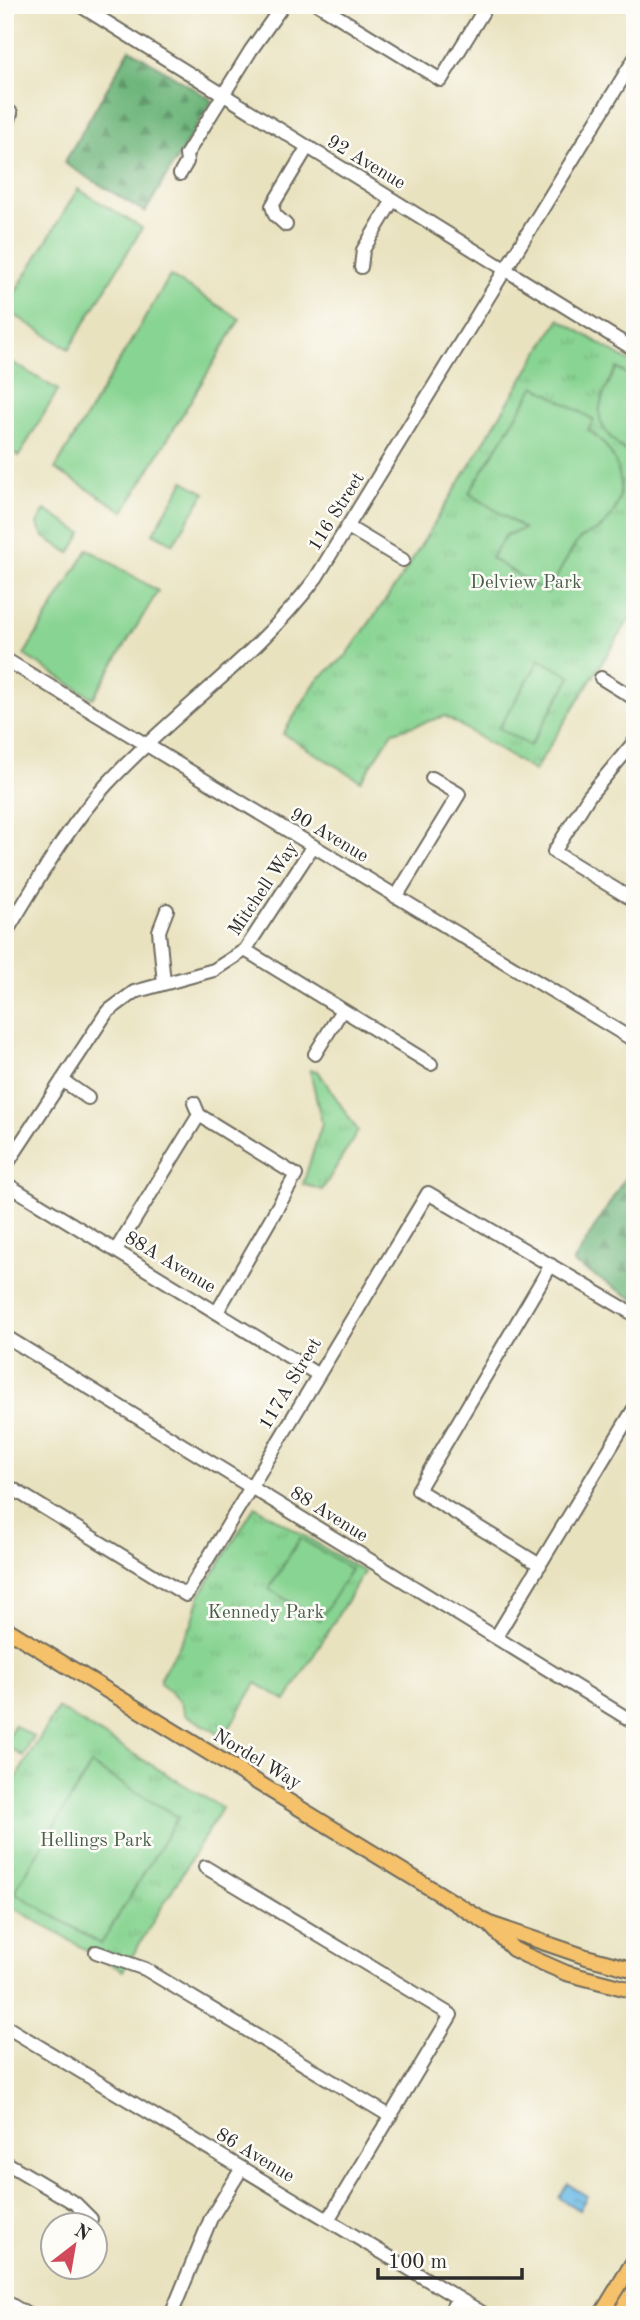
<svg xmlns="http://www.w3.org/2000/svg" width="640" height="2320" viewBox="0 0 640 2320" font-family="'Old Standard TT',serif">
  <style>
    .forest { fill: url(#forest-firs); stroke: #4c7054; stroke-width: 2 }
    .park { fill: url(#park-tufts); stroke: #5a805e; stroke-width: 2 }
    .pitch { fill: #88d492; stroke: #5a805e; stroke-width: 2 }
    .water { fill: url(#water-ripples); stroke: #4b7288; stroke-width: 2 }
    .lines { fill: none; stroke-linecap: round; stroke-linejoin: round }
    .minor-casing { stroke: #6e6b5f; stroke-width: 16 }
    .major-casing { stroke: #6e6b5f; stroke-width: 18 }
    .minor { stroke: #fff; stroke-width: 12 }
    .major { stroke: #f5c16b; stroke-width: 14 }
    .labels { text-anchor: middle; stroke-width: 5; stroke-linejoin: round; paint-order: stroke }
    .street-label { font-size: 19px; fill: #2b2b2b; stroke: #fdfcf7 }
    .park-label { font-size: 19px; fill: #475e4a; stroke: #fdfcf7 }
  </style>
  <defs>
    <pattern id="forest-firs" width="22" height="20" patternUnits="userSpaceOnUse" patternTransform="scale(1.75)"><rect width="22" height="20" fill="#6eb67c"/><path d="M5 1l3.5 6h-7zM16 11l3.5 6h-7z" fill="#5b9466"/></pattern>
    <pattern id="park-tufts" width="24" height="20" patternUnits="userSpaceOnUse" patternTransform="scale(1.75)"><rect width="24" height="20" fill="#88d492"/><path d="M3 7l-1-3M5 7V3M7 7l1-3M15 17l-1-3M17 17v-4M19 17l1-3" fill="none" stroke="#76b67e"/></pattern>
    <pattern id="water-ripples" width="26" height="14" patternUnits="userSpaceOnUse" patternTransform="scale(1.75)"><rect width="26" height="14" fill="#6bb9e5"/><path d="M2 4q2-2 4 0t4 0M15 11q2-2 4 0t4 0" fill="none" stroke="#5897ba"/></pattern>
  </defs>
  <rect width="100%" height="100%" fill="#fdfcf7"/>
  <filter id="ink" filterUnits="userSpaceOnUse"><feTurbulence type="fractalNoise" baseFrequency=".0143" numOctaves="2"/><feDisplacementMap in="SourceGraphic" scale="14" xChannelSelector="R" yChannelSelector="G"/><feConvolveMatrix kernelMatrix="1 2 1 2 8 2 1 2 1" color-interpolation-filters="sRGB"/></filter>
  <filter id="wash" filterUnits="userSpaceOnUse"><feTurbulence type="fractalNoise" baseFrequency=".00686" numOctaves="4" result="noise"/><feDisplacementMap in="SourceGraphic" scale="28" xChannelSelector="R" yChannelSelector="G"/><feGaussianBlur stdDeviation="1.57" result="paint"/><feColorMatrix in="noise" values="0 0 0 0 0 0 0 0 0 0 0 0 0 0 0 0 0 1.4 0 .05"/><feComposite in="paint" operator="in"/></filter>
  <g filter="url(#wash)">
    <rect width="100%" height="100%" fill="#e9e2bf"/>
    <path class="forest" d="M130 49 212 100 145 212 64 163Z
      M631 1168 635 1170V1300L573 1263Z"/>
    <path class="park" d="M559 319 635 365V610L534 771 445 716 393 732 361 781 283 734 317 680 346 656 401 578Z
      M45 510 82 533 70 553 44 537 37 524Z
      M310 1070 318 1071 358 1131 322 1190 303 1184 322 1124Z
      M255 1506 364 1572 286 1701 256 1683 224 1737 185 1714 181 1703 161 1683V1676L192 1624 200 1595Z
      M58 1708 222 1808 123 1971 5 1903V1796Z
      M14 1725 34 1737 23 1756 5 1745Z"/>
    <path class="pitch" d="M78 189 142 228 69 349 5 309Z
      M170 276 240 319 124 511 55 469Z
      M5 358 58 390 19 456 5 447Z
      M617 368 635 379 634 458C592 426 591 413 617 368Z
      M535 386 594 420 588 430C620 452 634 494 603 526 597 532 585 534 580 539 573 545 555 581 547 593L491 558 506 535 524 529 469 493Z
      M184 481 205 493 173 544 153 533Z
      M88 549 158 591 93 698 24 655Z
      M540 659 571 677 530 746 499 728Z
      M300 1538 351 1569 320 1620 269 1589Z
      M91 1765 178 1817 101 1944 14 1892Z"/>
    <path class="water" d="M568 2184 587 2196 579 2210 559 2198Z"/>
  </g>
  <g filter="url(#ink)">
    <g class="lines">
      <defs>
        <path id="minor" d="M79 5 635 350
          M319 5 441 80 487 5
          M5 133 11 113
          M180 174 187 162 186 155 251 50 283 5
          M286 225 275 215 272 206 307 148
          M361 267 363 250 393 200
          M348 527 403 560
          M5 659 635 1041
          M601 678 635 699
          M635 741 589 796 554 852 635 901
          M396 897 459 794 432 778
          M5 934C37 883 66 828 107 784 174 712 257 657 316 578L635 58
          M245 950 431 1064
          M164 983 159 931 167 910
          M315 1054 342 1010
          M62 1080 88 1098
          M199 1115 296 1175 217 1312
          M5 1167 107 1012 134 992 214 970 245 950 313 846
          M5 1183 317 1374
          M116 1250 199 1115 194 1103
          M5 1336 635 1723
          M5 1484 186 1595 428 1193 635 1315
          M540 1565 418 1490 551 1265
          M496 1637 635 1407
          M205 1867 451 2015 328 2220
          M96 1952 145 1969 390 2116
          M5 2026 486 2315
          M5 2162 76 2204 91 2219
          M5 2301 28 2315
          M171 2315 211 2218 242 2168
          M448 2315 458 2298"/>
        <path id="major" d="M5 1628 489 1924 513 1949 525 1955 566 1973 635 1991
          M490 1924 586 1957 635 1970
          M601 2315 635 2259
          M619 2315 635 2290"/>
      </defs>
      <use href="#minor" class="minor-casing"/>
      <use href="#major" class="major-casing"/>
      <use href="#minor" class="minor"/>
      <use href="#major" class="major"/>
    </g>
  </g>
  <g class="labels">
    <g class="street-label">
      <text transform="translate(367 161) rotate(31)" y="7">92 Avenue</text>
      <text transform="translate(335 511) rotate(-58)" y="7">116 Street</text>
      <text transform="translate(330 834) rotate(31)" y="7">90 Avenue</text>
      <text transform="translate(262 888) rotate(-56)" y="7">Mitchell Way</text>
      <text transform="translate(171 1261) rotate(31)" y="7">88A Avenue</text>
      <text transform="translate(289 1383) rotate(-59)" y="7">117A Street</text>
      <text transform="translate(330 1513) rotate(32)" y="7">88 Avenue</text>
      <text transform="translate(258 1758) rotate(31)" y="7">Nordel Way</text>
      <text transform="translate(256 2154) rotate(31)" y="7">86 Avenue</text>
    </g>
    <g class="park-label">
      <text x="526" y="588">Delview Park</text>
      <text x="266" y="1618">Kennedy Park</text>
      <text x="96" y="1846">Hellings Park</text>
    </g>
  </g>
  <rect width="640" height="2320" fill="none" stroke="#fdfcf7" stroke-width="28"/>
  <g transform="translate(74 2246) rotate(31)"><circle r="33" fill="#fdfcf7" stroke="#a9a8a5" stroke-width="2"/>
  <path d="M0-5L12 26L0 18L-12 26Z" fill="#d1495b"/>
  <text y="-10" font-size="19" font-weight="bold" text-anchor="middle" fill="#2b2b2b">N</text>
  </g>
  <path d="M378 2268v10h144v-10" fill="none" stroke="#2b2b2b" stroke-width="3.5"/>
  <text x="388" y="2268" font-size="21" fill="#2b2b2b" stroke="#fdfcf7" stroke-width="5" paint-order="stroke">100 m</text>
</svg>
